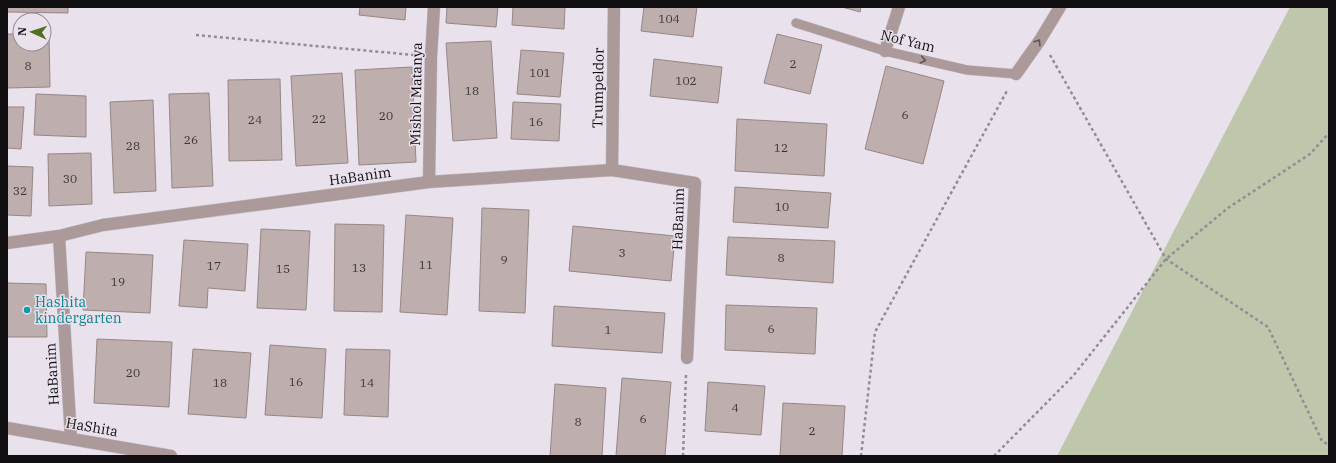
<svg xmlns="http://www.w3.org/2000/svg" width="1336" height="463" viewBox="0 0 1336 463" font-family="'IBM Plex Serif',serif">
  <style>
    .green { fill: #bec6ac }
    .building { fill: #beaeae; stroke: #968786 }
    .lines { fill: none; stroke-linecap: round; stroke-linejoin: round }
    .service-casing { stroke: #c6bfc9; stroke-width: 10 }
    .minor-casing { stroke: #c6bfc9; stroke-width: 13 }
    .path { stroke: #928c94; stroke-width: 2.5; stroke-dasharray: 3 3; stroke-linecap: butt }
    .service { stroke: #ac9a9a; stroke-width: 9 }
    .minor { stroke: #ac9a9a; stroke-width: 12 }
    .oneway { stroke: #5e5456 }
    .culture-dot { fill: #0f9aa8; stroke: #e9e1ec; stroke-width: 1.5 }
    .labels { text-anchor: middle; stroke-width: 3; stroke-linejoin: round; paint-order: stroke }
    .number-label { font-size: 12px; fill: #3c3639 }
    .street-label { font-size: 14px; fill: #110e12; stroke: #e9e1ec }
    .culture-label { font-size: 14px; fill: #0d838f; stroke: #e9e1ec; text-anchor: start }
  </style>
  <rect width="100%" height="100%" fill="#e9e1ec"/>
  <path class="green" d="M1290 7H1329V456H1057Z"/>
  <path class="building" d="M7 7H68V13L7 12Z
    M360 7H406L405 20 359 15Z
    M447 7H498L496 27 446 23Z
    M513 7H565L564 29 512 25Z
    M644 7H697L693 37 641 31Z
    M842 7H861L860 12Z
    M7 34H20V44H44V34H49L50 87 7 88Z
    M777 34 822 45 810 94 764 83Z
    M491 41 497 138 453 141 446 43Z
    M521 50 564 53 560 97 517 94Z
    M654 59 722 67 718 103 650 96Z
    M886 66 944 81 923 164 865 149Z
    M412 67 416 162 359 165 355 70Z
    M342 73 348 163 296 166 291 76Z
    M280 79 282 160 229 161 228 80Z
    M209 93 213 186 172 188 169 94Z
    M36 94 86 96V137L34 135Z
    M153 100 156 191 114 193 110 102Z
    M513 102 561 104 559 141 511 139Z
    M7 107H24L21 149 7 148Z
    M737 119 827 124 824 176 735 171Z
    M91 153 92 204 49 206 48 154Z
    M7 166 33 167 31 216 7 215Z
    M735 187 831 193 828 228 733 222Z
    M482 208 529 210 525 313 479 311Z
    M406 215 453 218 447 315 400 312Z
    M335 224 384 225 382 312 334 311Z
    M573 226 675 236 671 281 569 271Z
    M261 229 310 231 306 310 257 308Z
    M728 237 835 241 833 283 726 275Z
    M184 240 248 244 245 291 208 288 207 308 179 306Z
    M86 252 153 255 150 313 83 310Z
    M7 283 46 284 47 337H7Z
    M726 305 817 308 815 354 725 350Z
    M554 306 665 313 662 353 552 346Z
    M97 339 172 342 169 407 94 403Z
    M270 345 326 349 322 418 265 415Z
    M193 349 251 353 246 418 188 414Z
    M346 349 390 350 388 417 344 415Z
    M622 378 671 382 665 456H616Z
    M708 382 765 386 761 435 705 431Z
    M555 384 606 388 602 456H550Z
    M783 403 845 406 842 456H780Z"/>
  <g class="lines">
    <defs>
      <path id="service" d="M796 23 885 51 967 70 1016 74"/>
      <path id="minor" d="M885 51 899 7
        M1016 74 1040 40 1060 7
        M612 170 614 7
        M429 182 431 57 434 7
        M59 236 71 439
        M7 243 59 236 103 225 429 182 612 170 695 183 687 358
        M7 428 171 456"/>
    </defs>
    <use href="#service" class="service-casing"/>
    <use href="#minor" class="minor-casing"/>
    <path class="path" d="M196 35 414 55
      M1050 55 1166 259 1268 327 1322 441 1329 445
      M683 456 686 375
      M861 456 875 332 1008 89
      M994 456 1073 376 1166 259 1228 208 1310 154 1329 133"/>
    <use href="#service" class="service"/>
    <use href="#minor" class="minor"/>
  </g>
  <defs><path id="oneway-chevron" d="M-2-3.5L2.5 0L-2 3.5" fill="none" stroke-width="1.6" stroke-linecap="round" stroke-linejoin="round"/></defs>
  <g class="oneway">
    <use href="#oneway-chevron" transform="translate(1038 42) rotate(-57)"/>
    <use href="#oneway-chevron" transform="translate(923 60) rotate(13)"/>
  </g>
  <circle class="culture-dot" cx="27" cy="310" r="4"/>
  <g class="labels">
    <g class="number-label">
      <text x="669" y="23">104</text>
      <text x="793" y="68">2</text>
      <text x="28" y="70">8</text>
      <text x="540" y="77">101</text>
      <text x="686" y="85">102</text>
      <text x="472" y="95">18</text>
      <text x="905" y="119">6</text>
      <text x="386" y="120">20</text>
      <text x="319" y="123">22</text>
      <text x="255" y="124">24</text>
      <text x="536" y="126">16</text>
      <text x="191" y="144">26</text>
      <text x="133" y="150">28</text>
      <text x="781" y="152">12</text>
      <text x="70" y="183">30</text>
      <text x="20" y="195">32</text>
      <text x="782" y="211">10</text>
      <text x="622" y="257">3</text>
      <text x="781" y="262">8</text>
      <text x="504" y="264">9</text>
      <text x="426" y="269">11</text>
      <text x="214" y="270">17</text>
      <text x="359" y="272">13</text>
      <text x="283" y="273">15</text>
      <text x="118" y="286">19</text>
      <text x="771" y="333">6</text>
      <text x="608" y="334">1</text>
      <text x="133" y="377">20</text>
      <text x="296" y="386">16</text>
      <text x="220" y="387">18</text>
      <text x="367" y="387">14</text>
      <text x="735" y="412">4</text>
      <text x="643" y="423">6</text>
      <text x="578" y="426">8</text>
      <text x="812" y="435">2</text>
    </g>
    <g class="street-label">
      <text transform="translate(908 41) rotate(14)" y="5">Nof Yam</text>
      <text transform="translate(598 88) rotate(-89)" y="5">Trumpeldor</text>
      <text transform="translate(416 94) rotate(-89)" y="5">Mishol Matanya</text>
      <text transform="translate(360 176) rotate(-8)" y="5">HaBanim</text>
      <text transform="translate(678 219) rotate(-88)" y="5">HaBanim</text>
      <text transform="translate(52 374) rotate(-93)" y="5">HaBanim</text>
      <text transform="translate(92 427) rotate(10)" y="5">HaShita</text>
    </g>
    <g class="culture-label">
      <text x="35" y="307">Hashita<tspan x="35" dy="16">kindergarten</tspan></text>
    </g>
  </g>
  <rect width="1336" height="463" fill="none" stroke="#110e12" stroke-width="16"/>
  <g transform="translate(32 32) rotate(273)"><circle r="19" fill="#e9e1ec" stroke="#938d95"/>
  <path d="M0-3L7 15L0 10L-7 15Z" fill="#516e23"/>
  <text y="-6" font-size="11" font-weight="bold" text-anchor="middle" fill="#110e12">N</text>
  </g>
</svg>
